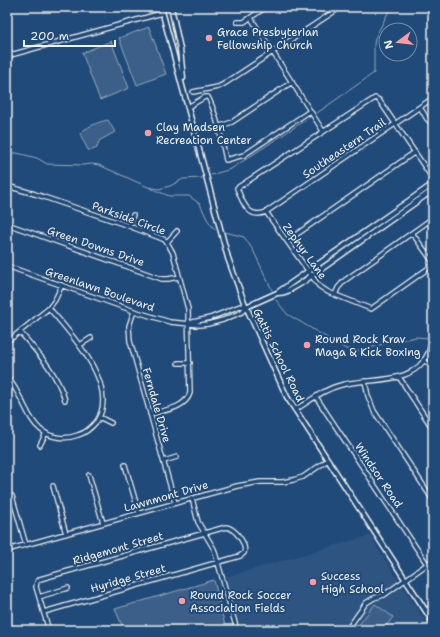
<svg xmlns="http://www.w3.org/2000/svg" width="440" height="637" viewBox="0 0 440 637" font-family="'Shantell Sans',sans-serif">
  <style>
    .built { fill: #2d5581 }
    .green { fill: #3a5f88; stroke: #97a8b8 }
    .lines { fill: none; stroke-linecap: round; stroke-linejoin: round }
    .stream { stroke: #9cacbb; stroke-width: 1 }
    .minor-casing { stroke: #f4f1e8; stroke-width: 6 }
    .major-casing { stroke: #f4f1e8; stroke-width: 7 }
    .minor { stroke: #1f4a7a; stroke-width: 3.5 }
    .major { stroke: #1f4a7a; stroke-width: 4 }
    .poi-dot { fill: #ff9aa2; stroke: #1f4a7a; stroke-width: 1.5 }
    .labels { text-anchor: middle; stroke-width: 4; stroke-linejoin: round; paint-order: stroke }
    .poi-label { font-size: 11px; fill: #f4f1e8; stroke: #1f4a7a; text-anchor: start }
    .street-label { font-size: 11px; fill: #f4f1e8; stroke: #1f4a7a }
  </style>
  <rect width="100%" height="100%" fill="#1f4a7a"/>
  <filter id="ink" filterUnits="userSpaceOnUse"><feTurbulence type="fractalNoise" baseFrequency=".025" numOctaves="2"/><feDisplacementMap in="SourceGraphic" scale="8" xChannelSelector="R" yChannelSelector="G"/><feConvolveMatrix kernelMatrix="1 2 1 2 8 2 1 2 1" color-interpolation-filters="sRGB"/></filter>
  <g filter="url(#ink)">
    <path class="built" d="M371 535 379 551 431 630H240L226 577Z"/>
    <path class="green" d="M149 27 166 74 137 85 119 38Z
      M111 41 129 88 100 100 82 53Z
      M108 120 115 132 99 141 97 148 92 150H88L80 134C84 128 100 121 108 120Z
      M214 580 226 630H124L115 609Z
      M375 604 393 617 383 630H355Z"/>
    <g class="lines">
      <path class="stream" d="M317 113 374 73V45L375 38 391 7
        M7 153H17L37 158 47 164 83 165 92 164 99 165 148 187 159 189 170 186 183 179 202 178
        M211 175 231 169 310 117
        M150 188 169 196H189L200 204 207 219 215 230
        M225 232 244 237 253 250 272 290
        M276 300 287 314 346 349 359 351 383 344 416 337 429 338"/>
      <defs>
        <path id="minor" d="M427 7 433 10
          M251 18 323 131
          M237 22H244L266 7
          M7 56 162 13
          M433 64V66
          M193 92 218 87 224 84 341 7
          M433 98 266 212C248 220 242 201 237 188L375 98 379 100 433 179
          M188 107 205 97H208C217 113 222 142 226 160L244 155 310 111
          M420 107 427 119 433 125
          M218 127 232 122 292 82
          M7 186 35 194 129 226 163 239 167 242 173 253 188 309 190 393C185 409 164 410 150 414
          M266 212 319 286 328 292 371 309 433 265
          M7 224 162 279H168L179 277
          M129 226 133 215
          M412 233 433 262
          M287 241 415 152
          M167 242 177 231
          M7 266 134 311 170 322 200 325 208 324 223 320 242 312 246 307
          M335 295 338 288 344 281 433 218
          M134 311 129 326 130 341 175 503
          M189 323 210 318 240 306 246 307
          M20 332C38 353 57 373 65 400
          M7 342 49 308 55 300 62 285
          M80 345 91 338
          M423 360 433 366
          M178 363H190
          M7 376C12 383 17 391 21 399 27 410 31 422 41 430 51 438 65 440 78 435 86 433 92 427 97 421 120 385 70 333 49 308
          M399 377 433 429
          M365 381 368 396 374 411 433 500
          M316 397 427 564
          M295 410C310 401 324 389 341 385 371 377 415 387 429 351 431 344 432 337 433 330
          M99 417 111 423
          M40 445 46 433
          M164 461 177 457
          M125 465 139 513
          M89 475 103 523
          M53 486 66 534
          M12 496 26 545
          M192 498 198 522 214 549 237 630
          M7 550 237 486 260 482H283L293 480 303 477 328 460
          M39 597 68 588
          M426 611 433 606
          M44 612 240 556 244 553C247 544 235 528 226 527L40 579 37 582 36 587 48 627 49 630
          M7 623 9 630
          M347 630 366 603 374 598 384 595 433 560"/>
        <path id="major" d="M161 7 228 258 244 302 287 397 433 622
          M171 7 180 49 183 78
          M277 293C285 294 293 288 300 284L433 190
          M246 307 277 293 433 184"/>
      </defs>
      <use href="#minor" class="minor-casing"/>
      <use href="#major" class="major-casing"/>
      <use href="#minor" class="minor"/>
      <use href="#major" class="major"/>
    </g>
  </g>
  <g class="poi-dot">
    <circle cx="209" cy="38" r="4"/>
    <circle cx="148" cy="133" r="4"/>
    <circle cx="307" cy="345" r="4"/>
    <circle cx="313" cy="582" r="4"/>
    <circle cx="182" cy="601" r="4"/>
  </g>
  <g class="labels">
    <g class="poi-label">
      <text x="217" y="36">Grace Presbyterian<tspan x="217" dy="13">Fellowship Church</tspan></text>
      <text x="156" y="131">Clay Madsen<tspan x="156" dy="13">Recreation Center</tspan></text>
      <text x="315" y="343">Round Rock Krav<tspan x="315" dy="13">Maga &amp; Kick Boxing</tspan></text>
      <text x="321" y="580">Success<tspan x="321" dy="13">High School</tspan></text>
      <text x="190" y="599">Round Rock Soccer<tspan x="190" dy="13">Association Fields</tspan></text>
    </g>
    <g class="street-label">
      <text transform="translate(344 148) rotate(-34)" y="4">Southeastern Trail</text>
      <text transform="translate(129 218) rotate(20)" y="4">Parkside Circle</text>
      <text transform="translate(96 246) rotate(19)" y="4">Green Downs Drive</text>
      <text transform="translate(305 251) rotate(54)" y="4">Zephyr Lane</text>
      <text transform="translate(100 289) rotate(19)" y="4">Greenlawn Boulevard</text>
      <text transform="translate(279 355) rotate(64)" y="4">Gattis School Road</text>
      <text transform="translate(157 405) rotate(74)" y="4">Ferndale Drive</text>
      <text transform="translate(379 475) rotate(56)" y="4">Windsor Road</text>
      <text transform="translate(166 496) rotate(-16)" y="4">Lawnmont Drive</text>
      <text transform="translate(118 548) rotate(-16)" y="4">Ridgemont Street</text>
      <text transform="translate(128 578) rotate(-16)" y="4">Hyridge Street</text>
    </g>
  </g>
  <rect width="440" height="637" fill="none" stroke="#1f4a7a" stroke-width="24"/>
  <rect x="12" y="12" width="416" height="613" fill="none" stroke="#f4f1e8" stroke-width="1.5" filter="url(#ink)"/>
  <g transform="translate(398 42) rotate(255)"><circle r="19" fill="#1f4a7a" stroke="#748da6"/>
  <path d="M0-3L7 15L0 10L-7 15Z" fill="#ff9aa2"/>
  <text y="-6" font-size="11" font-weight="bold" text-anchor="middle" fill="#f4f1e8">N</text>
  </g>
  <path d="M24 40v6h91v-6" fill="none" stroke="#f4f1e8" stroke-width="2"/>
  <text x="30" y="40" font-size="12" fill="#f4f1e8" stroke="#1f4a7a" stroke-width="3" paint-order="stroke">200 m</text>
</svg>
